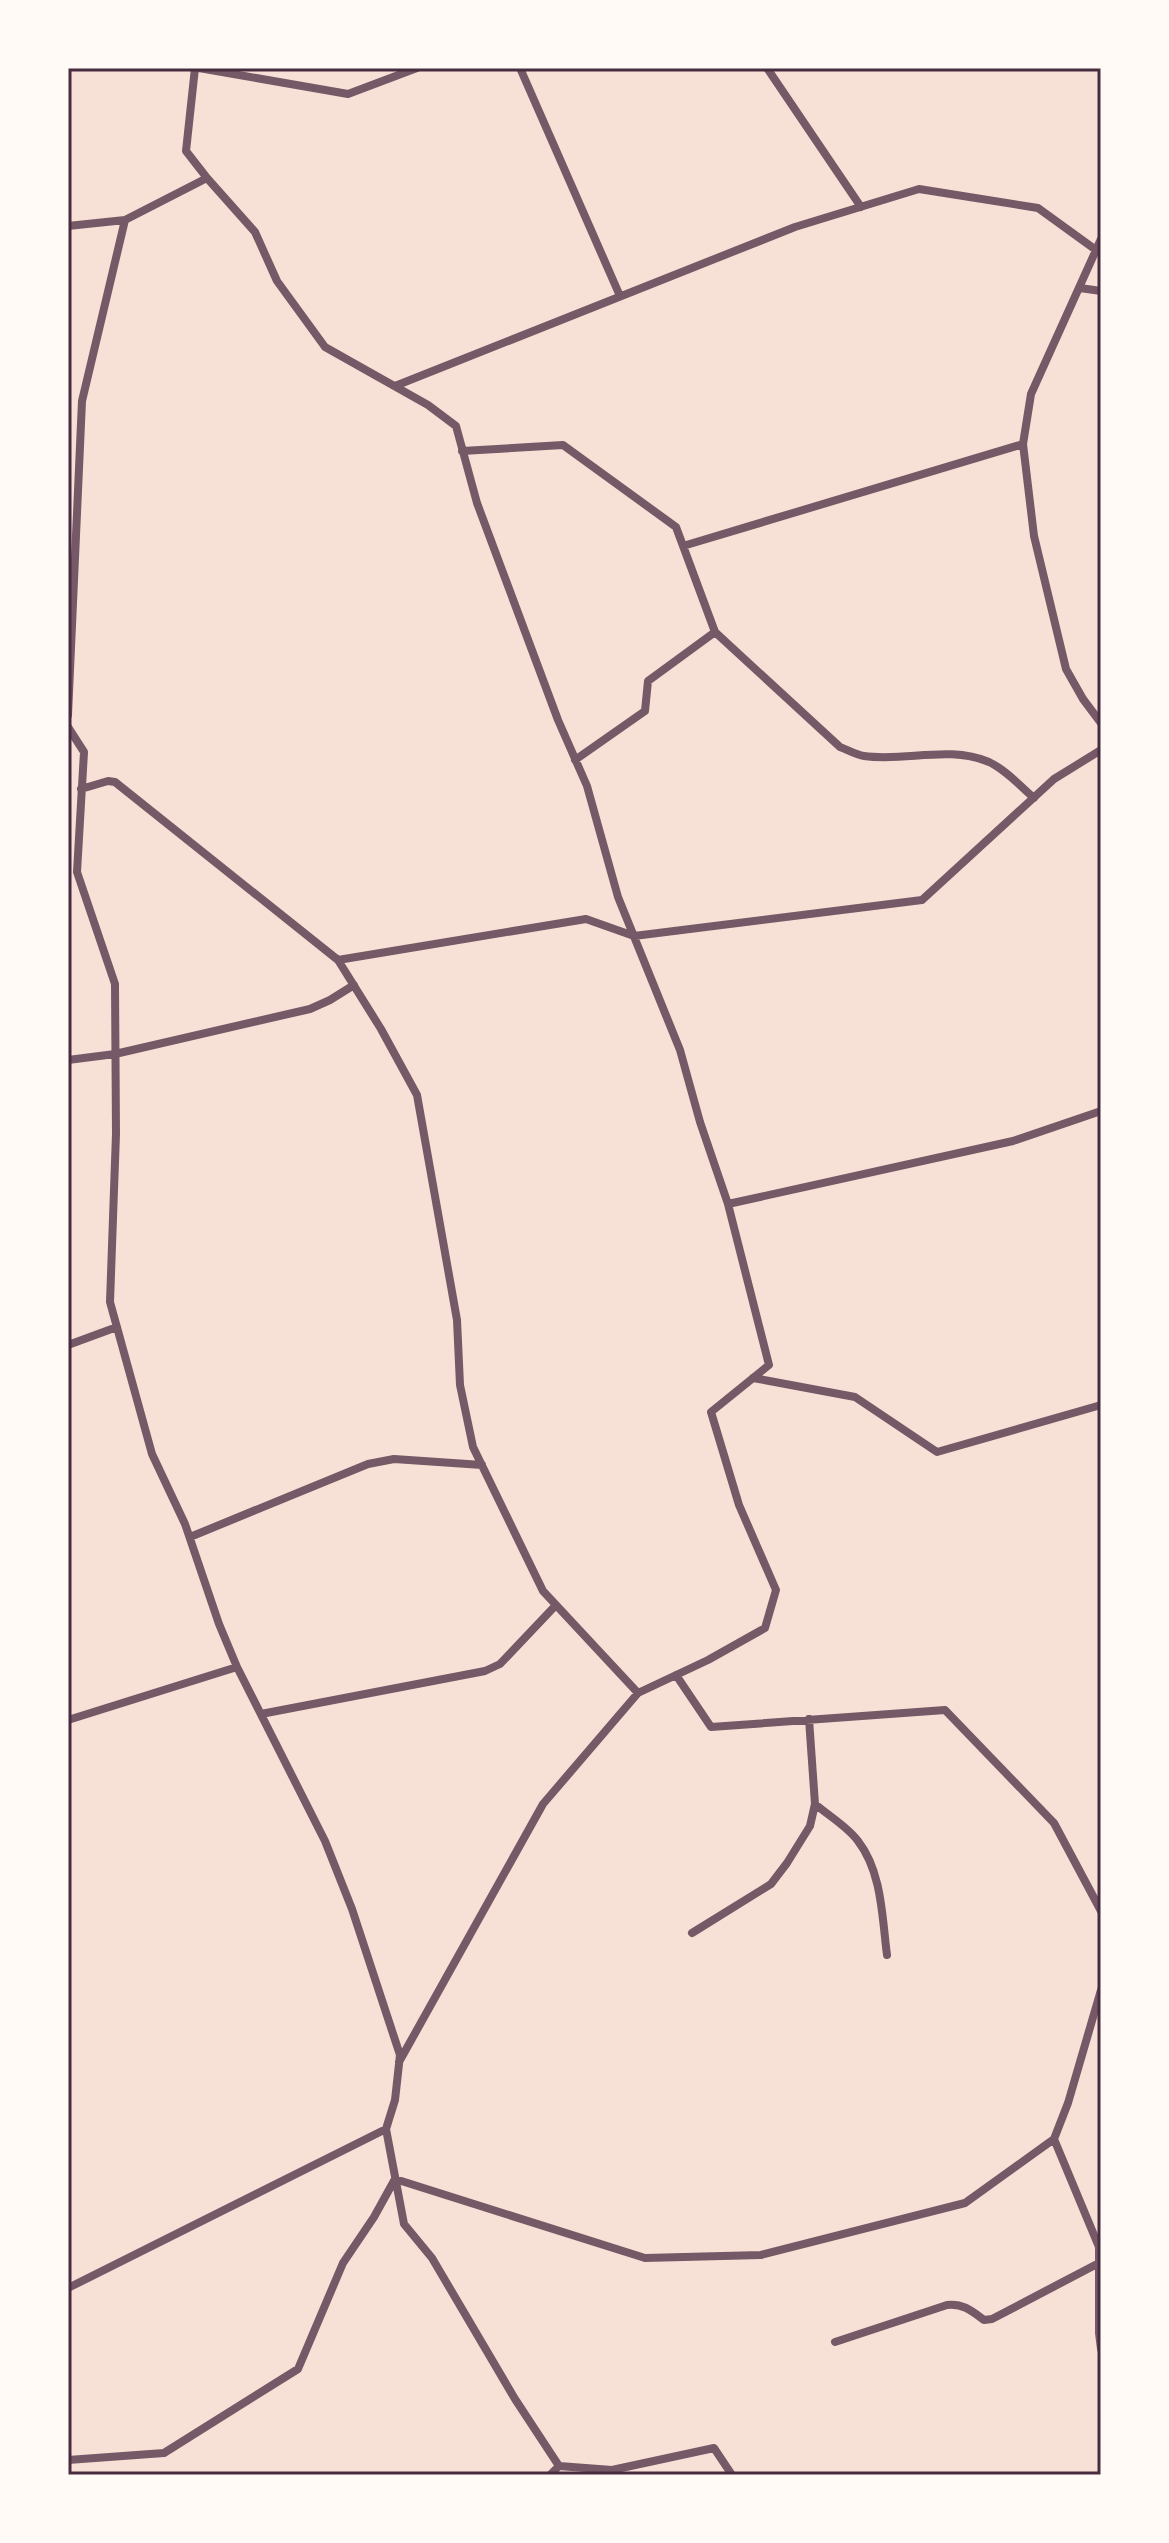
<svg xmlns="http://www.w3.org/2000/svg" width="1169" height="2543" viewBox="0 0 1169 2543" font-family="'Work Sans',sans-serif">
  <style>
    .lines { fill: none; stroke-linecap: round; stroke-linejoin: round }
    .minor { stroke: #755966; stroke-width: 8 }
    .neatline { fill: none; stroke: #4a2c40; stroke-width: 3 }
  </style>
  <rect width="100%" height="100%" fill="#f7e1d7"/>
  <g class="lines">
    <path class="minor" d="M195 68 186 151 207 178 255 232 277 281 325 347 428 405 456 426 477 503 558 720 587 786 618 897 680 1050 700 1122 728 1204 769 1365 711 1412 739 1505 776 1590 765 1628 708 1660 638 1693 543 1804 399 2062
      M199 68 348 94 417 68
      M520 68 620 296
      M767 68 861 207
      M68 226 125 220
      M1101 239 1031 394 1023 444 1034 536 1066 669 1083 699 1101 723
      M1080 288 1101 291
      M395 386 795 227 919 189 1038 208 1096 250
      M462 451 563 445 676 527 715 632 840 747C848 750 856 755 864 756 906 762 948 745 989 762 1006 770 1020 786 1034 798
      M683 546 1023 444
      M68 715 82 401 125 220 207 178
      M68 727 84 752 77 872 115 984 116 1134 110 1302 152 1454 185 1524 219 1624 237 1667 325 1841 352 1909 400 2055 395 2100 386 2129 404 2224 432 2258 515 2399 559 2466 612 2470 714 2448 732 2475
      M575 760 645 711 648 681 715 632
      M81 789 108 781 115 782 338 960 381 1029 417 1095 457 1320 460 1385 473 1447 543 1591 638 1693
      M338 960 586 919 634 936 922 900 1054 779 1101 750
      M68 1060 115 1054 310 1009 330 1000 354 985
      M728 1204 1013 1141 1101 1111
      M68 1345 117 1327
      M753 1378 855 1397 937 1452 1101 1405
      M190 1537 368 1464 394 1459 482 1465
      M676 1675 711 1727 945 1710 1054 1823 1101 1911
      M261 1714 485 1671 500 1664 556 1605
      M68 1720 237 1667
      M815 1804C829 1816 848 1827 858 1841 882 1872 882 1917 887 1955
      M692 1933 771 1884 787 1863 810 1826 815 1804 809 1719
      M1101 2246 1099 2247V2333L1101 2349
      M1099 2247 1054 2139 1068 2103 1101 1990
      M68 2288 386 2129
      M835 2342 947 2305C963 2303 972 2311 984 2320L992 2319 1099 2263
      M68 2460 164 2453 298 2369 343 2263 374 2217 395 2179 645 2258 761 2255 965 2203 1054 2139
      M550 2475 559 2466"/>
  </g>
  <rect width="1169" height="2543" fill="none" stroke="#fffaf5" stroke-width="140"/>
  <rect x="70" y="70" width="1029" height="2403" class="neatline"/>
</svg>
